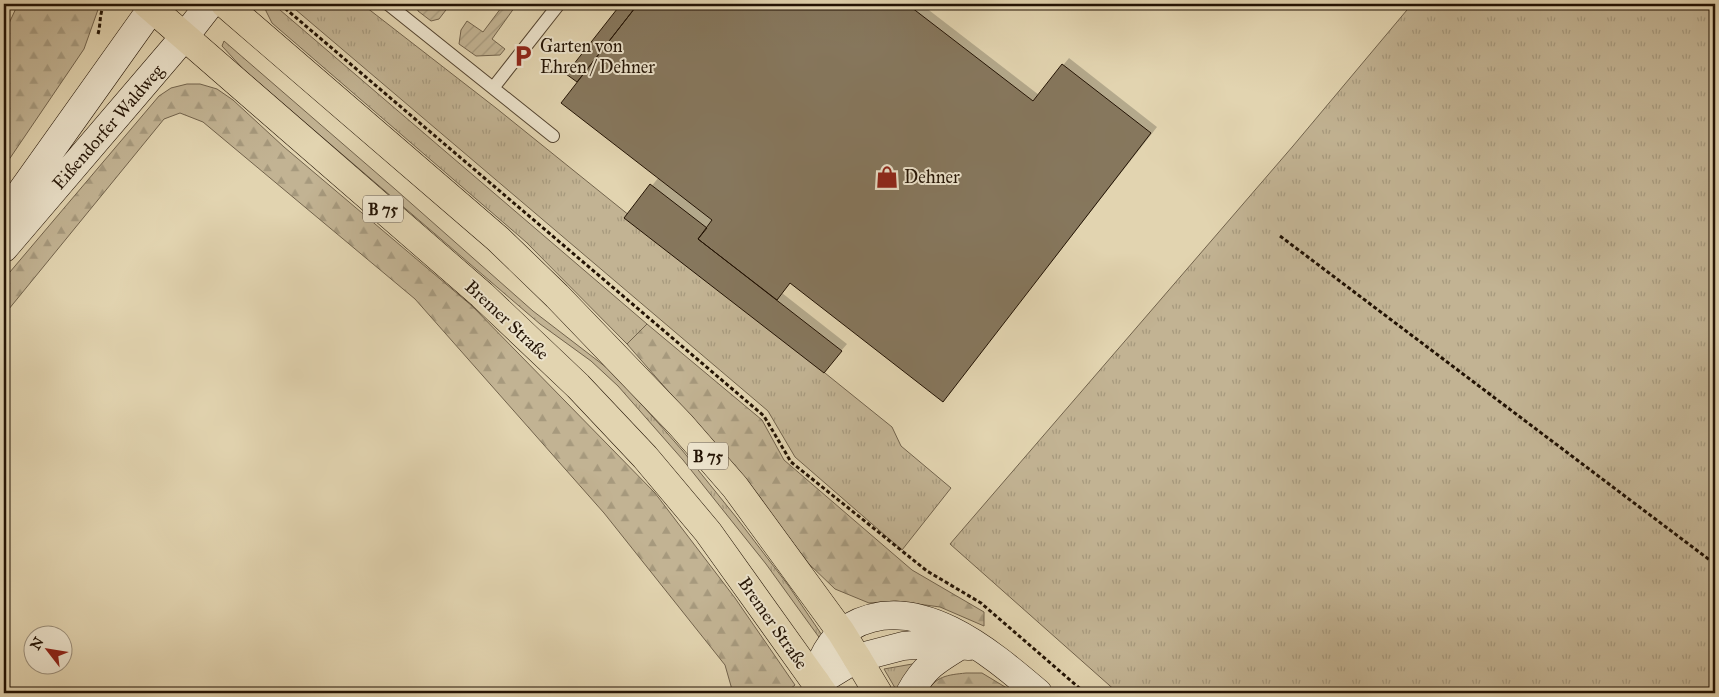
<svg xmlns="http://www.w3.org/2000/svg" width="1719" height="697" viewBox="0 0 1719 697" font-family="'IM FELL Great Primer',serif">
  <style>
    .grass { fill: url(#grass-tufts); stroke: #72634c }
    .forest { fill: url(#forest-firs); stroke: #72634c }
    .garden { fill: url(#garden-furrows); stroke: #72634c }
    .shadow { fill: #0003 }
    .building { fill: #86775d; stroke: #231304 }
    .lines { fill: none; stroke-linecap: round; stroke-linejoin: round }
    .service-casing { stroke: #53432f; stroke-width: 14 }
    .secondary-casing { stroke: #231304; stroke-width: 29 }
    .primary-casing { stroke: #231304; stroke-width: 29 }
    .motorway-casing { stroke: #231304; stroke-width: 29 }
    .path { stroke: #231304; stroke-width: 3; stroke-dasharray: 4 2.5; stroke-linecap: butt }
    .service { stroke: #ece3cc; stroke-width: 12 }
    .secondary { stroke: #ece3cc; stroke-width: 28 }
    .primary { stroke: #e2d4b0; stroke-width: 28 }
    .motorway { stroke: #e2d4b0; stroke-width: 28 }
    .labels { text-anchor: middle; stroke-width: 4; stroke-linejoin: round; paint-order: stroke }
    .shield { fill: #ece3cc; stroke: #5f5140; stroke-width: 1 }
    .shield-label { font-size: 16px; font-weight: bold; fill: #231304 }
    .poi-label { font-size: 18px; fill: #231304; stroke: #ece3cc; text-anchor: start }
    .street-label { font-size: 18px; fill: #231304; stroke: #ece3cc }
  </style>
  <defs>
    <pattern id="grass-tufts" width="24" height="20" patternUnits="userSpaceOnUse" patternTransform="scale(1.25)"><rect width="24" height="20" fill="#c2b393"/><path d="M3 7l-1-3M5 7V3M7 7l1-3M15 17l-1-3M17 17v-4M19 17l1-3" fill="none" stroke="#a6997d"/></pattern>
    <pattern id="forest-firs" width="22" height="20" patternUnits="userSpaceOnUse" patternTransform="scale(1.25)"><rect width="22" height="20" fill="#c2b393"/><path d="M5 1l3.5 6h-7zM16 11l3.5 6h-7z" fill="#a6997d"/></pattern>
    <pattern id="garden-furrows" width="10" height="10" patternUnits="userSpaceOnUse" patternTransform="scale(1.25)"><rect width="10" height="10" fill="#c2b393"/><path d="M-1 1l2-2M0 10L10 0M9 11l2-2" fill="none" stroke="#a6997d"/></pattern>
  </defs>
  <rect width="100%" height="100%" fill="#e2d4b0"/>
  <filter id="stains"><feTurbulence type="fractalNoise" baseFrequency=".004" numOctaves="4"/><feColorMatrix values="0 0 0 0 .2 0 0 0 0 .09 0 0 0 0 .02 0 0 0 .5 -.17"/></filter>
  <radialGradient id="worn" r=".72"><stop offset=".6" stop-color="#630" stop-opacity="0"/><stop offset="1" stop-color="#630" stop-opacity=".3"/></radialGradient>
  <path class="grass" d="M264 4H273L647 324 627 344 526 242 272 23 266 11Z
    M289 4H362L496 108 892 427 901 446 951 488 902 550 795 457 768 411Z
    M1412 4H1715V693H1118L950 544 1293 146Z
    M224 41 395 189 533 311 615 374 682 450 736 517 788 585 824 638 821 640 766 564 683 460 618 386 591 361 540 324 244 70 222 46Z
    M918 663 898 693 884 669Z"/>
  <path class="forest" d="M18 4H100L84 49 4 167V34Z
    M187 84H200L217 89 233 100 284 147 472 306 655 493 735 598 795 685 785 693H733L725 665 604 513 415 299 203 122 180 113 164 119 4 315V279L159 96 171 88Z
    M647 324 762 420 784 460 912 570 984 612V626L940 607 896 601 869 603 835 589 809 564 744 478 627 344Z
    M966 673H982L1015 693H926C936 676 947 675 966 673Z"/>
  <path class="garden" d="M416 4H447L449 6 439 19 431 21 418 11Z
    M504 4H517L492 39 505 49 500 55 476 56 459 44 461 30 467 21 483 32Z"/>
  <path class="shadow" d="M622 4H921L1039 95 1069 58 1157 127 943 400 791 282 782 293 847 344 824 371 626 218 659 177 579 82 568 74Z"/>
  <path class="building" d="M621 4H638L577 82 566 74Z
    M638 4H907L1033 101 1062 64 1151 133 943 402 790 283 777 300 698 239 712 220 561 103Z
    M650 184 707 228 698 239 842 351 824 373 624 218Z"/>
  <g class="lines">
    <defs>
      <path id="service" d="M388 4 553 136
        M493 88 559 4"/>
      <path id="secondary" d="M4 216 155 4
        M4 248 185 36 210 4
        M816 683C819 661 830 639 850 627 916 589 990 652 1038 693
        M816 683 857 658 903 646 936 643 969 646
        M910 693C924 667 936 660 961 645"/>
      <path id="primary" d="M147 4 482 295 578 386 645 457 708 532 816 683
        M225 4 498 239 557 296 681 425 735 487 841 632 857 658"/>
      <path id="motorway" d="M857 658 878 693
        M816 683 823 693"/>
    </defs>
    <use href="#service" class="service-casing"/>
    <use href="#secondary" class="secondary-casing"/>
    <use href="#primary" class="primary-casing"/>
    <use href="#motorway" class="motorway-casing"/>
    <path class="path" d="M280 4 764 416 791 462 927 571 981 603 1085 693
      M98 34C101 24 99 12 105 4
      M1280 236 1715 564"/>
    <use href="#service" class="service"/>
    <use href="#secondary" class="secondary"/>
    <use href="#primary" class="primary"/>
    <use href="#motorway" class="motorway"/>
  </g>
  <defs>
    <symbol id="parking-bare" viewBox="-9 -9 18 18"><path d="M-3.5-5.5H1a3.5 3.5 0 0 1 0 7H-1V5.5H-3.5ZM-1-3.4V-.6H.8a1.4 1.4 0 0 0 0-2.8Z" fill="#8f2418" stroke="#ece3cc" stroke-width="2.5" paint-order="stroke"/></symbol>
    <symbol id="shop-bare" viewBox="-9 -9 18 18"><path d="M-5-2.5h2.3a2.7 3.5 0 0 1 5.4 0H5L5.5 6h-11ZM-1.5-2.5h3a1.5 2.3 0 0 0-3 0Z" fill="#8f2418" stroke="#ece3cc" stroke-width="2.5" paint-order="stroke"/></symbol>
  </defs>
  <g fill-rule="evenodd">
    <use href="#parking-bare" x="507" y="40" width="32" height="32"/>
    <use href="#shop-bare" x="871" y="161" width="32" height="32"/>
  </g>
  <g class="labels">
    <g class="shield">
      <rect x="363" y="195.5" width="40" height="27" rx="4"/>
      <rect x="688" y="442.5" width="40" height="27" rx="4"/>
    </g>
    <g class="shield-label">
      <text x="383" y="215">B 75</text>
      <text x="708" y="462">B 75</text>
    </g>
    <g class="poi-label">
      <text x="540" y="52">Garten von<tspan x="540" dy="21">Ehren / Dehner</tspan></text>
      <text x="904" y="183">Dehner</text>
    </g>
    <g class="street-label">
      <text transform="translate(108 127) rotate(-49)" y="6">Eißendorfer Waldweg</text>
      <text transform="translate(507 320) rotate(43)" y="6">Bremer Straße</text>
      <text transform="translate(773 623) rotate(55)" y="6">Bremer Straße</text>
    </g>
  </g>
  <rect width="1719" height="697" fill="none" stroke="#e2d4b0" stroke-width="20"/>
  <rect x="5" y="5" width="1709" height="687" fill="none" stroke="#231304" stroke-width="2.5"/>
  <rect x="10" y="10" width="1699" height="677" fill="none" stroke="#231304"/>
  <g transform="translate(48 650) rotate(301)"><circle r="24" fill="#ece3cc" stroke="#9c907c"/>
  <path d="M0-4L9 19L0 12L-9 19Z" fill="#8f2418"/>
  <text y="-8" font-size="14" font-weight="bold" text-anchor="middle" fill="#231304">N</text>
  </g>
  <rect width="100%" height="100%" filter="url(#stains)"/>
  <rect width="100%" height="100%" fill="url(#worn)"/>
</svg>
